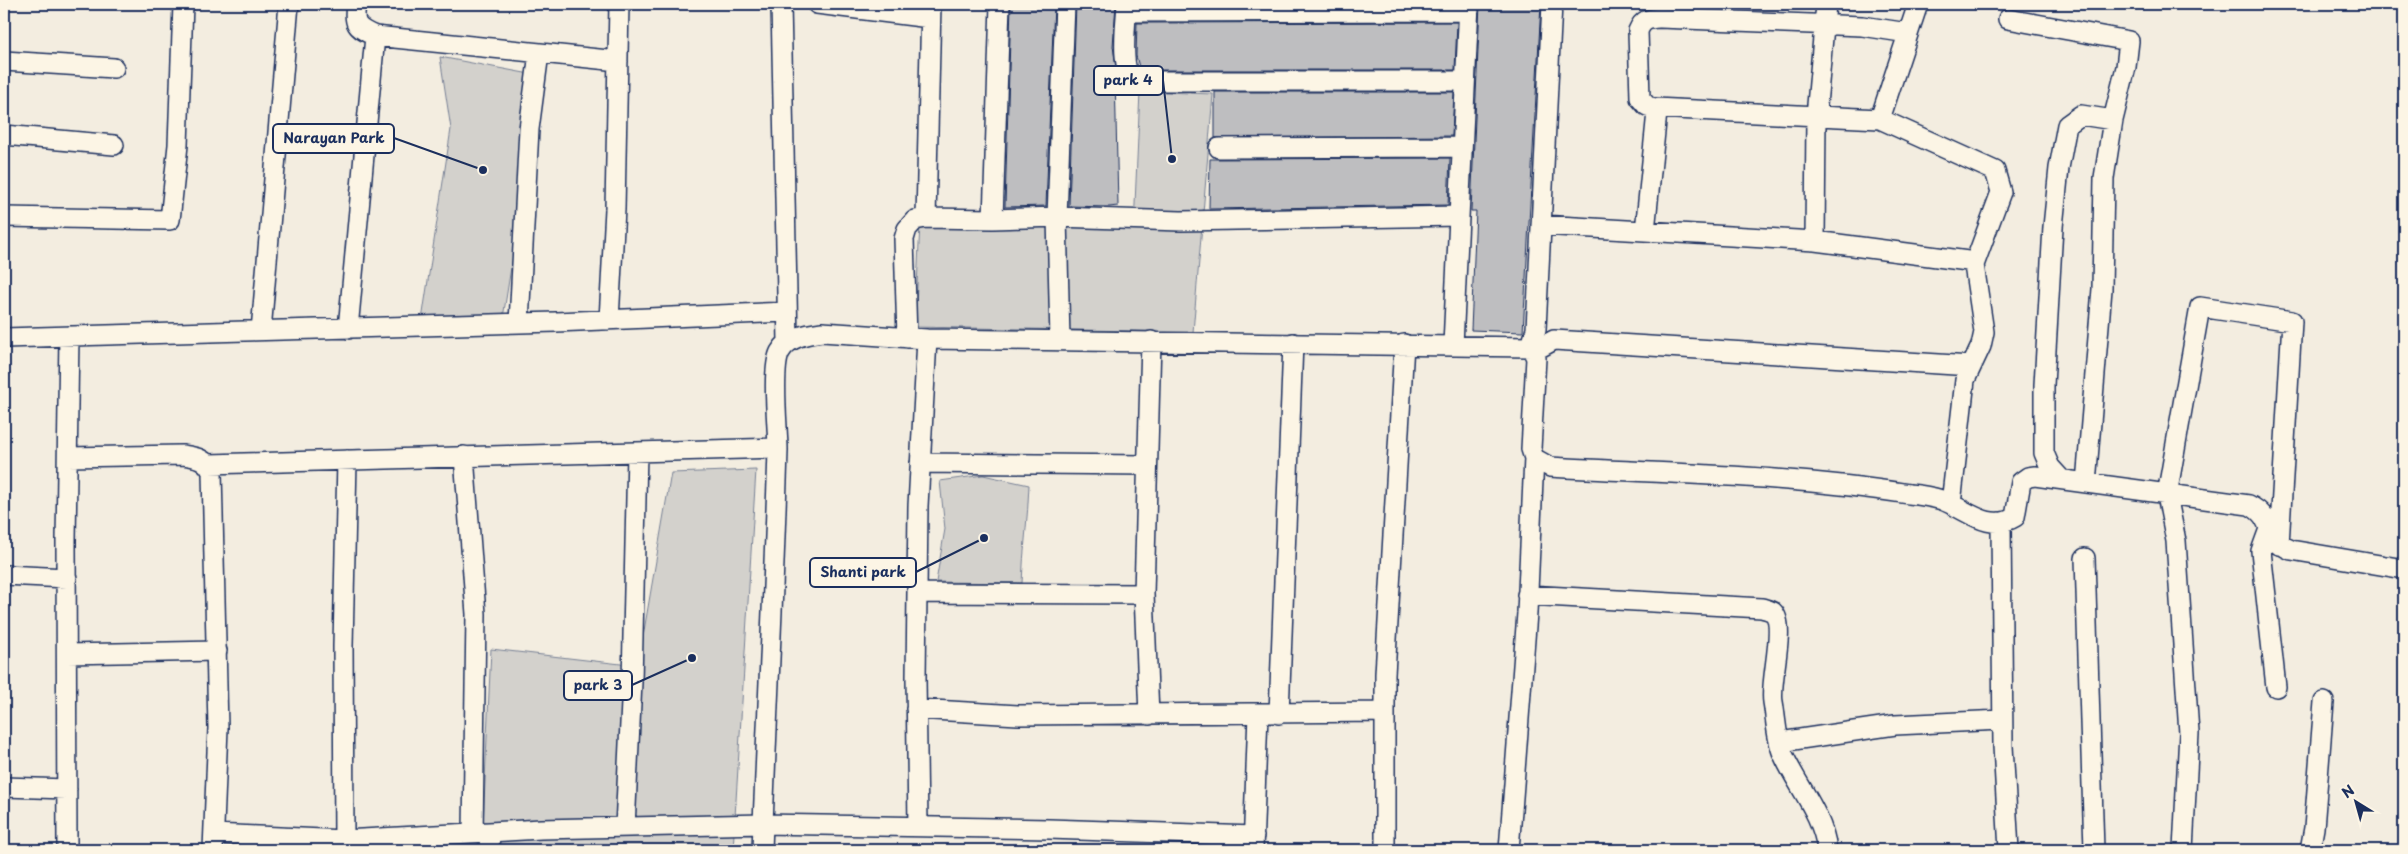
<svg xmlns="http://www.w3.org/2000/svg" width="2408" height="854" viewBox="0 0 2408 854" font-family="'Playpen Sans',sans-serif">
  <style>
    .green { fill: #d3d1cc; stroke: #778095 }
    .building { fill: #bebec0; stroke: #1b2f5e }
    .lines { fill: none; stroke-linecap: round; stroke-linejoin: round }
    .minor-casing { stroke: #1b2f5e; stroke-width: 22 }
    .minor { stroke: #fcf5e5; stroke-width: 19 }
    .leader { fill: none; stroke: #1b2f5e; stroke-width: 2 }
    .callout-dot { fill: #1b2f5e; stroke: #fcf5e5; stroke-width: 2 }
    .callout { fill: #fcf5e5; stroke: #1b2f5e; stroke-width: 2 }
    .callout-label { font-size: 14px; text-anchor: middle; font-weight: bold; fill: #1b2f5e }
  </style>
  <rect width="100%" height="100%" fill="#f3ede0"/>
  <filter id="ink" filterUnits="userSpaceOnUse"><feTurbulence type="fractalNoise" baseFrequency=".02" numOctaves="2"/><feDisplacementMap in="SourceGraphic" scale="10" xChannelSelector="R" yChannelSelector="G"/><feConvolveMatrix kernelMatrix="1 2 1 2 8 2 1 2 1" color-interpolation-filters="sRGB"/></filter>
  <g filter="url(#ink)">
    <path class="green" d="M440 57 530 74 520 211 502 324 422 320 451 129Z
      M1140 91 1213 94 1193 332 915 327 920 224 1134 227Z
      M756 470 733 850H322L327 843 483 826 491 649 638 666 671 473Z
      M983 475 1029 485C1028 518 1023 550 1022 583L936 582 945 529 940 481Z"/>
    <path class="building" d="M1011 4H1054L1046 206 1005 207Z
      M1076 4H1116L1113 46 1117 75H1115L1118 206 1109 207 1069 206Z
      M1480 4H1541L1523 332 1471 330 1476 211H1471Z
      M1457 22 1455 70H1140L1136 56 1137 23Z
      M1215 92H1454L1452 136 1215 138Z
      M1450 158 1448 205 1209 209 1210 159Z"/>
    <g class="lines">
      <defs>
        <path id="minor" d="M356 4C353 24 356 28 375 36L618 61
          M781 4 788 342
          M817 4 930 18
          M1127 4C1126 21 1119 73 1135 81H1464
          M1918 4 1880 119 1995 171 2001 192 1974 265
          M1127 12 1469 11
          M2008 19 2129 41 2126 67 2113 120 2104 178 2102 289 2086 483
          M4 61 114 68
          M1880 119 1655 108 1647 106 1640 98 1638 31C1643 19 1648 19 1660 18L1862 26 1908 33
          M4 135 114 145
          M1219 148 1462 147
          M4 217 170 220 178 145 183 4
          M926 218 931 4
          M993 219 1000 4
          M1541 225 1815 241 1968 261 1974 265 1984 332 1981 346 1965 380 1951 504
          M1645 231 1657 112 1655 108
          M1815 241 1816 116 1826 4
          M609 320 615 209 619 4
          M519 323 529 129 539 53
          M348 329 375 36
          M261 331 289 4
          M4 338 556 322 787 312
          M907 338 904 239 907 229 915 220 926 218 993 219 1057 217 1181 221 1459 216
          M1060 340 1057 217 1065 4
          M1453 345 1469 4
          M1531 347 1536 329 1552 4
          M1534 351 1554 340 1971 366
          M464 456 476 614 473 833
          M68 457 182 455C196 457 206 458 212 472L218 728 213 850
          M1534 458 1550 467C1670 474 1791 475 1909 494 1920 495 1932 497 1942 500 1966 509 1989 533 2015 517L2021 482 2028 477 2035 476 2249 505C2277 519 2260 536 2291 550L2404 569
          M920 463 1147 465
          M209 464 778 448
          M2061 479 2050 467 2044 453V385L2053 227 2059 168 2067 125 2081 115 2113 120
          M1999 522 2001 524 2003 746 2009 850
          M2269 529 2261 551 2276 687
          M2085 558 2094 850
          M4 575 67 578
          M917 593 1144 594
          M1527 595 1762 608C1765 609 1770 610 1773 612 1787 625 1769 682 1773 702 1776 718 1776 739 1783 754 1797 786 1823 814 1827 850
          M67 654 217 651
          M916 709 1018 715 1385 712
          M1279 714 1293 343
          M1149 715 1144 594 1151 341
          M1780 742 1895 725 2002 720
          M4 787 67 789
          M918 826 916 678 918 506 927 339
          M625 827 632 682 637 452
          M214 834 344 840 541 829 763 824 1049 829 1254 836
          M344 840 343 646 347 460
          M67 850 66 541 69 336
          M489 850 490 832
          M762 850C767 717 774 584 778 450 778 429 771 369 780 352 788 337 807 334 822 332L927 339 1531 347 1536 358 1531 449 1534 458 1527 613 1509 850
          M1253 850 1258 714
          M1385 850V674L1404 344
          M2183 850 2189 733 2176 541 2167 495 2200 307 2292 321 2279 545
          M2310 850 2314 828 2324 702"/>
      </defs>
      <use href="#minor" class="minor-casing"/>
      <use href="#minor" class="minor"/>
    </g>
  </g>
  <path class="leader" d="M1172 159L1163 80M483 170L394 138M984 538L916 572M692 658L632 685"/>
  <g class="callout-dot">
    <circle cx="1172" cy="159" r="5"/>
    <circle cx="483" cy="170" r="5"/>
    <circle cx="984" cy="538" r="5"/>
    <circle cx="692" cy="658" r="5"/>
  </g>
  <g class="callout">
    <rect x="1094" y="66" width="69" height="29" rx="5"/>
    <rect x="273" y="124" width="121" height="29" rx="5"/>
    <rect x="810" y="558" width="106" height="29" rx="5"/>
    <rect x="564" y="671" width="68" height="29" rx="5"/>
  </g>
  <g class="callout-label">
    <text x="1128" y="85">park 4</text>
    <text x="334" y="143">Narayan Park</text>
    <text x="863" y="577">Shanti park</text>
    <text x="598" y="690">park 3</text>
  </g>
  <rect width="2408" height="854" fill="none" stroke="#fcf5e5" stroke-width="20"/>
  <rect x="10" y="10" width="2388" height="834" fill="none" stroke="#1b2f5e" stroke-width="2" filter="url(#ink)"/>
  <g transform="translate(2356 802) rotate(323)" stroke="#fcf5e5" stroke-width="4" paint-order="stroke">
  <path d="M0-4L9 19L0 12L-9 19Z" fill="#1b2f5e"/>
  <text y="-8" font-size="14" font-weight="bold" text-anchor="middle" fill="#1b2f5e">N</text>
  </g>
</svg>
